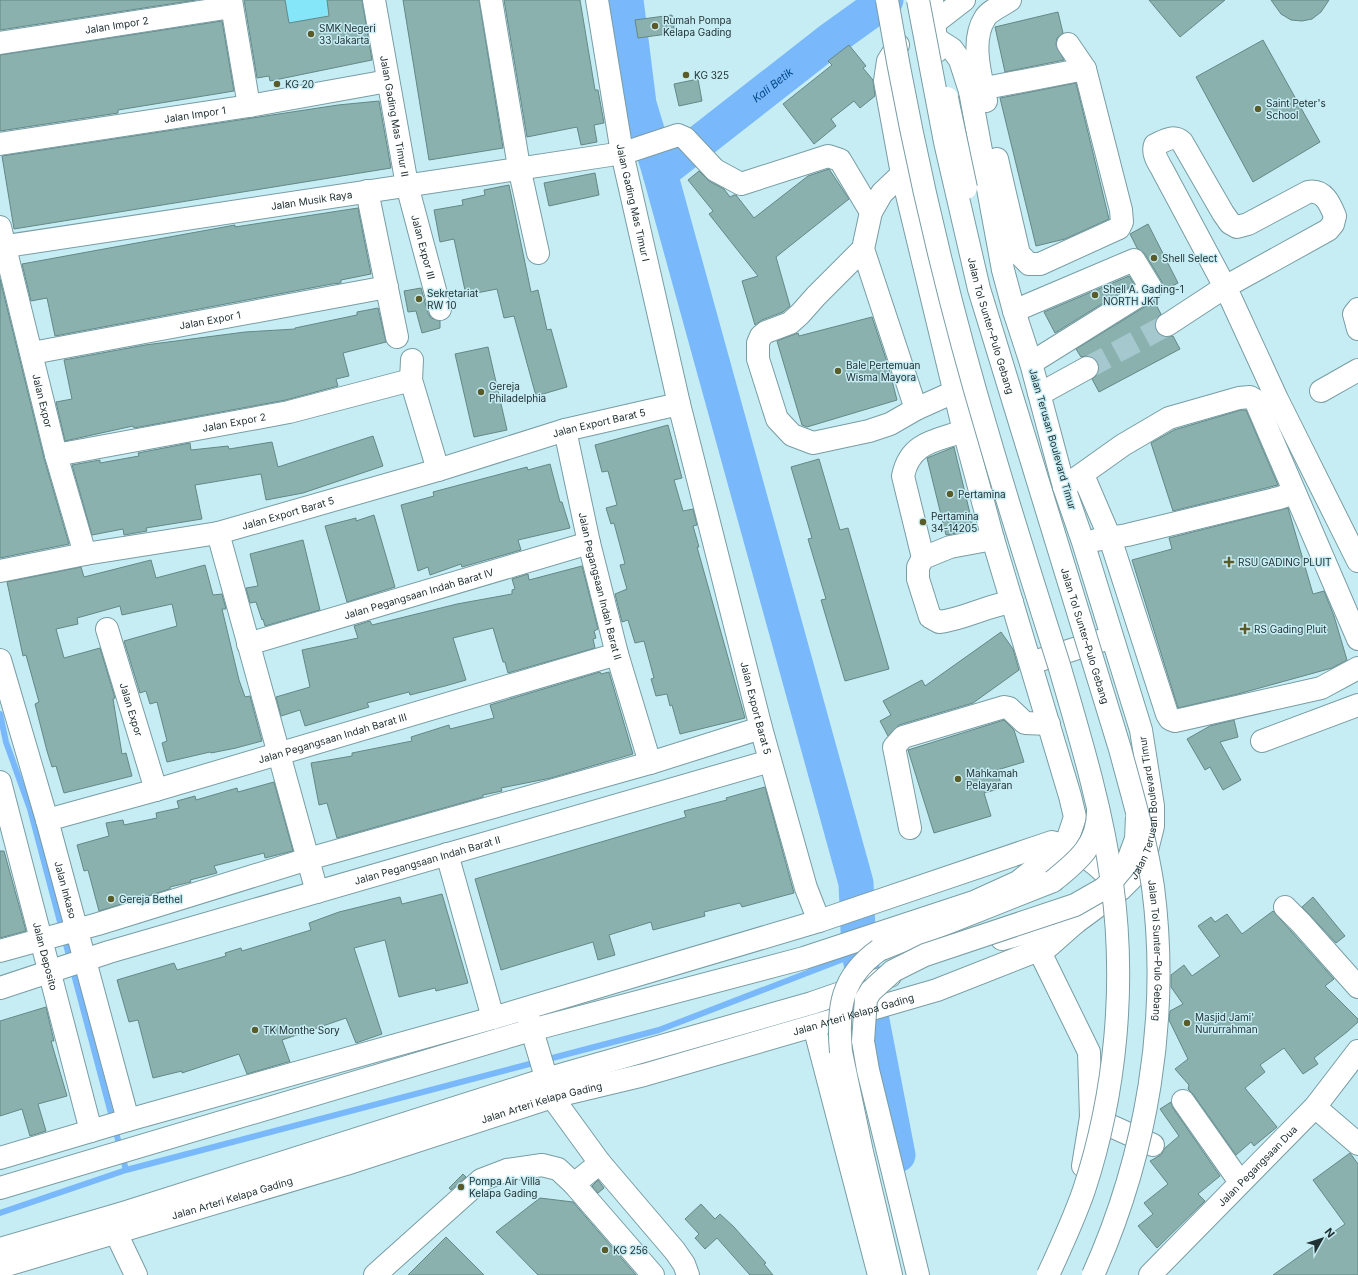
<svg xmlns="http://www.w3.org/2000/svg" width="1358" height="1275" viewBox="0 0 1358 1275" font-family="Inter,sans-serif">
  <style>
    .green { fill: #84e6f8 }
    .lines { fill: none; stroke-linecap: round; stroke-linejoin: round }
    .stream { stroke: #79b8fa; stroke-width: 6 }
    .river { stroke: #79b8fa; stroke-width: 35 }
    .building { fill: #8bb1af; stroke: #638886 }
    .minor-tunnel { stroke: #a5c8ce; stroke-width: 22; stroke-dasharray: 22 11; stroke-linecap: butt }
    .minor-casing { stroke: #789da4; stroke-width: 24 }
    .major-casing { stroke: #789da4; stroke-width: 24 }
    .minor { stroke: #fff; stroke-width: 22 }
    .major { stroke: #fff; stroke-width: 22 }
    .major-bridge-casing { stroke: #789da4; stroke-width: 24; stroke-linecap: butt }
    .highway-bridge-casing { stroke: #789da4; stroke-width: 24; stroke-linecap: butt }
    .major-bridge { stroke: #fff; stroke-width: 22 }
    .highway-bridge { stroke: #fff; stroke-width: 22 }
    .poi-dot { fill: #595b28; stroke: #c6edf4; stroke-width: 1.5 }
    .labels { text-anchor: middle; stroke-width: 3; stroke-linejoin: round; paint-order: stroke }
    .poi-label { font-size: 10px; fill: #223234; stroke: #c6edf4; text-anchor: start }
    .street-label { font-size: 10px; fill: #223234; stroke: #c6edf4 }
    .water-label { font-size: 11px; font-style: italic; fill: #004983; stroke: #c6edf4 }
  </style>
  <rect width="100%" height="100%" fill="#c6edf4"/>
  <path class="green" d="M285 0H327L329 16 289 23Z"/>
  <g class="lines">
    <path class="stream" d="M0 714 6 742 30 809 126 1170
      M0 1213 126 1170 659 1030 859 953"/>
    <g class="river">
      <path d="M626 0 639 104 660 173 856 883 859 953 898 1155"/>
      <path id="s1" d="M660 173 829 41 886 0"/>
    </g>
  </g>
  <path class="building" d="M0 0H196L0 30Z
    M244 0H285L289 23 329 16 327 0H362L372 60 270 81 269 76 257 78Z
    M403 0H479L503 148 429 160Z
    M504 0H580L595 90H598L604 123 594 125 597 142 581 145 577 127 527 137Z
    M1149 0H1225L1180 37Z
    M1271 0H1329L1321 12 1312 19 1302 21 1291 20 1281 14Z
    M1058 12 1063 33 1057 38 1056 45 1064 60 1005 72 995 27Z
    M672 15 675 33 638 38 635 20Z
    M222 21 234 91 118 110V113L0 131V55Z
    M1263 40 1320 142 1253 182 1196 77Z
    M849 45 866 66 863 68 873 80 875 96 860 108 854 101 831 119 836 126 814 144 783 104 832 65 828 61Z
    M698 79 702 101 679 106 674 84Z
    M1076 83 1109 219 1065 239 1036 246 1000 98Z
    M379 101 391 168 14 229 2 156 338 105Z
    M829 169 849 199 776 257 790 306 783 312 762 320 755 325 742 281 758 276 709 214 713 211 688 180 699 171 709 181 724 189 730 197 734 195H736L754 218 808 176Z
    M595 173 599 195 549 206 544 183Z
    M509 185 531 292 538 290 547 330 551 329 567 387 536 396 514 316 504 318 497 289 466 295 454 239 440 242 434 210 463 205 462 200 485 195 484 190Z
    M358 208 371 274 341 280V283L332 284 55 336 47 298 31 301 22 264 235 225V227Z
    M1148 224 1178 283 1163 291 1162 282 1145 254 1137 248 1130 234Z
    M1129 276 1134 284 1055 333 1044 312Z
    M0 279 44 458 69 544 0 558Z
    M421 288 428 313 431 318 440 321V328L422 333 416 311 408 312 404 291Z
    M1154 301 1161 314 1156 320 1155 326 1156 332 1162 336H1173L1180 349 1099 392 1092 379 1098 374 1099 369 1098 362 1093 357 1087 356 1081 357 1076 349Z
    M378 308 386 342 343 353 349 376 336 379 338 386 286 400 134 428 133 426 65 441 56 402 72 399 64 360 145 345 245 332 295 329V328L357 315V312Z
    M872 317 888 365 897 400 807 427 802 425 777 341 798 333 799 336Z
    M488 347 507 430 474 437 455 354Z
    M1241 410H1246L1278 485 1173 511 1151 443 1174 430Z
    M668 425 682 478 674 480 683 511 693 509 697 525 693 526 699 547H697L745 718 680 734 672 705 670 706 667 694 656 696 651 679 654 678 644 641 635 643 628 620 622 622 615 594 627 589 620 565 625 564 614 523 611 524 606 508 617 505 608 471 602 472 595 445Z
    M373 436 383 466 303 493 266 500 261 474 195 485 202 519 146 528 147 531 124 535 123 529 92 535 72 465 100 460V463L139 456 138 453 190 443 191 450 228 446 229 449 272 442 278 467Z
    M954 447 974 530 946 535 927 458Z
    M819 459 840 530 848 528 889 669 845 681 821 600 826 599 808 539 812 538 791 467Z
    M550 464 560 502H562L570 528 518 540 521 550 462 567 461 564 430 575 428 567 418 571 401 505 434 496 433 492 527 467 528 470Z
    M1288 508 1313 594 1324 591 1334 616 1347 660 1332 668 1238 694 1178 708 1132 560 1172 549 1169 538Z
    M374 515 395 587 347 602 325 526 356 518V521Z
    M303 540 320 610 265 626 263 619 262 620 256 602 250 603 246 588 258 586 250 554Z
    M151 560 156 578 205 565 213 595 222 594 226 609H222L239 680 245 697 250 696 262 741 236 748 211 753 210 752 167 762 162 743 167 741 157 702 150 704 146 691 140 693 124 641 177 626 172 604 122 615 120 606 77 618 78 624 56 629 64 658 100 648 115 698 113 699 122 754 126 753 132 776 64 793 56 766 52 767 47 751 35 704 39 702 26 655 23 656 7 582 81 567 84 577Z
    M582 566 598 629 594 631 596 638 593 639 595 648 508 673 505 662H503L493 628 453 638 466 680 445 686 410 695 409 692 367 703 369 707 305 726 300 710 281 716 276 697 310 687 302 650 358 638 354 626 370 621 372 625 457 604 512 594V590L515 589 512 579 528 574 529 580Z
    M1001 632 1013 649 1019 670 973 703 899 725 888 736 880 721 891 715 883 701 922 680 925 686Z
    M600 672 601 674 609 672 633 754 551 778 501 788 502 791 483 795V797L337 838 327 803 319 805 311 763 352 756V753L412 741 411 737 449 725 450 729 494 718 490 705Z
    M1004 720 1014 730 1024 762 997 770 1002 788 984 793 991 816 934 833 908 750Z
    M1234 720 1238 737 1220 742 1241 780 1223 790 1210 767 1205 770 1187 739 1210 726Z
    M274 782 293 851 265 858 264 853 214 866 217 873 190 880 191 882 170 887V889L99 911 88 870 84 871 77 845 109 836 106 823 123 820 124 825 157 818 156 813 179 808 177 801 195 796 196 800 237 788 238 792Z
    M765 787 794 893 742 907 740 903 704 912 705 916 653 930 651 922 609 935 615 955 598 960 593 942 501 970 475 879 686 817 684 811 727 800 726 798Z
    M0 851H4L26 931 0 938Z
    M442 894 468 983 436 991 435 988 399 997 385 940 354 948 382 1034 356 1043 346 1018 282 1040 290 1062H288L247 1074 239 1054 182 1073V1071L153 1078 138 1020 129 1022 117 980 174 963 177 970 226 956 225 953 241 948 242 951 311 930 309 923 339 912 400 897 402 904Z
    M1313 897 1345 936 1336 943 1302 907Z
    M1273 911 1334 979 1325 986 1358 1019V1022L1347 1032 1314 1058 1318 1064 1303 1074 1284 1048 1260 1065 1265 1072 1245 1088 1277 1127 1254 1146 1251 1142 1236 1155 1193 1094 1188 1089 1189 1085 1175 1069 1188 1059 1169 1020 1170 1011 1183 1004 1171 987V975L1184 965 1192 976 1220 956 1198 926 1211 917 1215 922 1227 914 1242 934Z
    M46 1007 54 1041H51L67 1096 38 1104 46 1131 30 1136 22 1109 0 1116V1021Z
    M1171 1102 1173 1108 1220 1176 1198 1194 1205 1201 1157 1248 1138 1226 1153 1214 1144 1203 1168 1184 1150 1161 1161 1155 1165 1148 1179 1136 1160 1109Z
    M1350 1153 1358 1164V1275H1273L1345 1224 1313 1180Z
    M463 1174 466 1177 451 1190 449 1188Z
    M598 1180 604 1188 598 1193 592 1186Z
    M540 1198 573 1202 636 1275H538L496 1232Z
    M701 1204 715 1219 720 1214 734 1227 766 1263 764 1264 773 1275H750L717 1238 705 1249 695 1238 699 1234 685 1219Z
    M446 1237 484 1275H408Z"/>
  <g class="lines">
    <path class="minor-tunnel" d="M1087 368 1167 325"/>
    <defs>
      <g id="minor">
        <path d="M231 0 249 106"/>
        <path id="s2" d="M374 0 407 185 440 309"/>
        <path d="M491 0 519 167 538 253"/>
        <path id="s3" d="M597 0 622 153 679 404 761 728 806 888 819 921"/>
        <path d="M933 24 964 0"/>
        <path id="s4" d="M0 43 232 7"/>
        <path d="M970 91 1085 69 1068 44"/>
        <path d="M986 101C981 77 970 41 985 18 989 11 1003 5 1010 0"/>
        <path id="s5" d="M0 144 249 106 388 81"/>
        <path d="M997 159 1019 254 1029 264H1040L1119 228 1122 222 1121 210 1085 69"/>
        <path d="M367 191 397 337"/>
        <path id="s6" d="M0 227 56 455 85 554"/>
        <path id="s7" d="M0 247 610 155 633 150 678 135 685 138 715 170 741 184 828 156 840 160 871 212"/>
        <path d="M863 249 816 296 800 314 790 323 766 332 761 336 758 343V359L777 419 792 435 813 443 869 431 890 424 916 409 863 249 871 212 882 193 902 174"/>
        <path d="M1358 309 1354 314 1358 329"/>
        <path d="M1014 311 1134 260 1151 288 1031 363"/>
        <path d="M1167 325 1225 287 1328 230 1333 224 1335 216C1330 204 1324 189 1308 192L1248 224 1237 227 1230 223 1223 213 1182 142C1173 134 1164 141 1155 145 1152 153 1158 162 1162 169L1225 287 1231 299 1277 399 1358 561"/>
        <path id="s8" d="M32 353 387 287"/>
        <path d="M412 360 411 380 438 470"/>
        <path d="M1321 391 1358 370"/>
        <path d="M1039 393 1047 390 1087 368"/>
        <path d="M916 409 954 392"/>
        <path id="s9" d="M565 430 589 543 617 654 650 763"/>
        <path id="s10" d="M56 455 289 412 411 380"/>
        <path d="M1083 475 1110 538 1167 714 1170 719 1175 721 1321 688 1358 668"/>
        <path d="M1064 487 1123 445 1169 418 1239 398 1250 397 1255 400 1358 639"/>
        <path d="M218 533 317 892"/>
        <path d="M993 539 950 547 923 558 918 567V579L930 617 939 622C965 619 988 605 1012 602"/>
        <path d="M1096 540 1127 535 1279 498 1294 493"/>
        <path d="M923 558 903 476C910 442 935 441 964 431"/>
        <path id="s11" d="M0 571 85 554 218 533 438 470 565 430 679 404"/>
        <path id="s12" d="M107 629 156 790"/>
        <path id="s13" d="M248 644 589 543"/>
        <path id="s14" d="M0 660 47 820 128 1120"/>
        <path d="M1037 661 1106 639"/>
        <path d="M1262 741 1358 705"/>
        <path id="s15" d="M0 782 91 1131"/>
        <path id="s16" d="M47 820 156 790 617 654"/>
        <path d="M910 828 894 747 903 737 1004 707 1009 708 1025 723 1049 724"/>
        <path d="M447 854 493 1018"/>
        <path d="M1285 907 1301 923 1358 987"/>
        <path d="M1002 939 1044 928 1075 923"/>
        <path d="M1039 950 1089 1052 1091 1117 1083 1166"/>
        <path d="M0 951 98 924 308 859 650 763 761 728"/>
        <path id="s17" d="M0 988 109 952 770 761"/>
        <path d="M528 1017 552 1097 600 1163 675 1251 684 1264 688 1275"/>
        <path d="M814 1026 879 1275"/>
        <path d="M1183 1101 1240 1182"/>
        <path d="M1315 1107 1358 1144"/>
        <path d="M1091 1117 1153 1145"/>
        <path d="M0 1158 128 1120 493 1018 819 921 1052 842C1078 846 1102 869 1120 888"/>
        <path d="M600 1163 574 1184 653 1275"/>
        <path d="M0 1188 531 1030 804 958 974 902 1018 882 1066 844 1075 817 1070 796 993 539 964 431 902 174 885 81 888 61 898 45"/>
        <path d="M116 1233 136 1275"/>
        <path d="M0 1249 123 1213 546 1079 812 1003 890 976"/>
        <path id="s18" d="M0 1267 346 1164 552 1097 644 1075 937 990 1049 946 1075 923 1121 889 1135 875 1147 850 1153 826V806L1141 730 1083 542 1064 487 1031 363 1014 311 1003 270 970 91 960 60 952 49 935 38"/>
        <path d="M375 1275 481 1180 507 1170 542 1165 558 1169 574 1184"/>
      </g>
      <g id="major">
        <path d="M932 0 937 51"/>
        <path d="M879 950 1053 881"/>
        <path d="M863 1041 868 1070 918 1275"/>
        <path d="M841 1052 862 1152 891 1275"/>
        <path id="s19" d="M1150 1275 1315 1107 1358 1051"/>
      </g>
    </defs>
    <use href="#minor" class="minor-casing"/>
    <use href="#major" class="major-casing"/>
    <use href="#minor" class="minor"/>
    <use href="#major" class="major"/>
    <defs>
      <path id="major-bridge" d="M947 98 966 188
        M1053 881C1078 861 1099 844 1098 809
        M863 1041 866 999 871 991 893 971 925 955 1075 905 1103 889 1112 881 1127 863 1136 839 1137 817
        M841 1052C837 1008 841 977 879 950"/>
      <g id="highway-bridge">
        <path d="M887 0C912 148 946 294 989 438 1011 514 1035 589 1059 665 1080 737 1102 809 1112 883 1126 984 1116 1093 1084 1190 1074 1219 1061 1247 1048 1275"/>
        <path id="s20" d="M918 0 945 142 979 289 1120 749C1132 794 1146 840 1153 887 1170 1018 1147 1155 1093 1275"/>
      </g>
    </defs>
    <use href="#major-bridge" class="major-bridge-casing"/>
    <use href="#highway-bridge" class="highway-bridge-casing"/>
    <use href="#major-bridge" class="major-bridge"/>
    <use href="#highway-bridge" class="highway-bridge"/>
  </g>
  <g class="poi-dot">
    <circle cx="655" cy="26" r="4"/>
    <circle cx="311" cy="34" r="4"/>
    <circle cx="686" cy="75" r="4"/>
    <circle cx="277" cy="84" r="4"/>
    <circle cx="1258" cy="109" r="4"/>
    <circle cx="1154" cy="258" r="4"/>
    <circle cx="1095" cy="295" r="4"/>
    <circle cx="419" cy="299" r="4"/>
    <circle cx="838" cy="371" r="4"/>
    <circle cx="481" cy="392" r="4"/>
    <circle cx="950" cy="494" r="4"/>
    <circle cx="923" cy="522" r="4"/>
    <path d="M1227 556h4v4h4v4h-4v4h-4v-4h-4v-4h4z"/>
    <path d="M1243 623h4v4h4v4h-4v4h-4v-4h-4v-4h4z"/>
    <circle cx="958" cy="779" r="4"/>
    <circle cx="111" cy="899" r="4"/>
    <circle cx="1187" cy="1023" r="4"/>
    <circle cx="255" cy="1030" r="4"/>
    <circle cx="461" cy="1187" r="4"/>
    <circle cx="605" cy="1250" r="4"/>
  </g>
  <g class="labels">
    <g class="poi-label">
      <text x="663" y="24">Rumah Pompa<tspan x="663" dy="12">Kelapa Gading</tspan></text>
      <text x="319" y="32">SMK Negeri<tspan x="319" dy="12">33 Jakarta</tspan></text>
      <text x="694" y="79">KG 325</text>
      <text x="285" y="88">KG 20</text>
      <text x="1266" y="107">Saint Peter's<tspan x="1266" dy="12">School</tspan></text>
      <text x="1162" y="262">Shell Select</text>
      <text x="1103" y="293">Shell A. Gading-1<tspan x="1103" dy="12">NORTH JKT</tspan></text>
      <text x="427" y="297">Sekretariat<tspan x="427" dy="12">RW 10</tspan></text>
      <text x="846" y="369">Bale Pertemuan<tspan x="846" dy="12">Wisma Mayora</tspan></text>
      <text x="489" y="390">Gereja<tspan x="489" dy="12">Philadelphia</tspan></text>
      <text x="958" y="498">Pertamina</text>
      <text x="931" y="520">Pertamina<tspan x="931" dy="12">34-14205</tspan></text>
      <text x="1238" y="566">RSU GADING PLUIT</text>
      <text x="1254" y="633">RS Gading Pluit</text>
      <text x="966" y="777">Mahkamah<tspan x="966" dy="12">Pelayaran</tspan></text>
      <text x="119" y="903">Gereja Bethel</text>
      <text x="1195" y="1021">Masjid Jami'<tspan x="1195" dy="12">Nururrahman</tspan></text>
      <text x="263" y="1034">TK Monthe Sory</text>
      <text x="469" y="1185">Pompa Air Villa<tspan x="469" dy="12">Kelapa Gading</tspan></text>
      <text x="613" y="1254">KG 256</text>
    </g>
    <g class="street-label">
      <text dy="4" stroke="none"><textPath href="#s4" startOffset="118">Jalan Impor 2</textPath></text>
      <text dy="4" stroke="none"><textPath href="#s5" startOffset="197">Jalan Impor 1</textPath></text>
      <text dy="4" stroke="none"><textPath href="#s2" startOffset="118">Jalan Gading Mas Timur II</textPath></text>
      <text dy="4" stroke="none"><textPath href="#s7" startOffset="315">Jalan Musik Raya</textPath></text>
      <text dy="4" stroke="none"><textPath href="#s3" startOffset="206">Jalan Gading Mas Timur I</textPath></text>
      <text dy="4" stroke="none"><textPath href="#s2" startOffset="252">Jalan Expor III</textPath></text>
      <text dy="4" stroke="none"><textPath href="#s8" startOffset="181">Jalan Expor 1</textPath></text>
      <text dy="4" stroke="none"><textPath href="#s20" startOffset="334">Jalan Tol Sunter–Pulo Gebang</textPath></text>
      <text dy="4" stroke="none"><textPath href="#s6" startOffset="179">Jalan Expor</textPath></text>
      <text dy="4" stroke="none"><textPath href="#s10" startOffset="181">Jalan Expor 2</textPath></text>
      <text dy="4" stroke="none"><textPath href="#s11" startOffset="618">Jalan Export Barat 5</textPath></text>
      <text transform="translate(1053 439) rotate(74)" y="4">Jalan Terusan Boulevard Timur</text>
      <text dy="4" stroke="none"><textPath href="#s11" startOffset="294">Jalan Export Barat 5</textPath></text>
      <text dy="4" stroke="none"><textPath href="#s9" startOffset="160">Jalan Pegangsaan Indah Barat II</textPath></text>
      <text dy="4" stroke="none"><textPath href="#s13" startOffset="178">Jalan Pegangsaan Indah Barat IV</textPath></text>
      <text dy="4" stroke="none"><textPath href="#s20" startOffset="658">Jalan Tol Sunter–Pulo Gebang</textPath></text>
      <text dy="4" stroke="none"><textPath href="#s3" startOffset="726">Jalan Export Barat 5</textPath></text>
      <text dy="4" stroke="none"><textPath href="#s12" startOffset="84">Jalan Expor</textPath></text>
      <text dy="4" stroke="none"><textPath href="#s16" startOffset="297">Jalan Pegangsaan Indah Barat III</textPath></text>
      <text dy="4" stroke="none"><textPath href="#s18" startOffset="1279">Jalan Terusan Boulevard Timur</textPath></text>
      <text dy="4" stroke="none"><textPath href="#s17" startOffset="446">Jalan Pegangsaan Indah Barat II</textPath></text>
      <text dy="4" stroke="none"><textPath href="#s14" startOffset="239">Jalan Inkaso</textPath></text>
      <text dy="4" stroke="none"><textPath href="#s20" startOffset="982">Jalan Tol Sunter–Pulo Gebang</textPath></text>
      <text dy="4" stroke="none"><textPath href="#s15" startOffset="180">Jalan Deposito</textPath></text>
      <text dy="4" stroke="none"><textPath href="#s18" startOffset="890">Jalan Arteri Kelapa Gading</textPath></text>
      <text dy="4" stroke="none"><textPath href="#s18" startOffset="566">Jalan Arteri Kelapa Gading</textPath></text>
      <text dy="4" stroke="none"><textPath href="#s19" startOffset="153">Jalan Pegangsaan Dua</textPath></text>
      <text dy="4" stroke="none"><textPath href="#s18" startOffset="242">Jalan Arteri Kelapa Gading</textPath></text>
    </g>
    <g class="water-label">
      <text dy="4" stroke="none"><textPath href="#s1" startOffset="143">Kali Betik</textPath></text>
    </g>
  </g>
  <g transform="translate(1322 1239) rotate(51)" stroke="#c6edf4" stroke-width="3" paint-order="stroke">
  <path d="M0-3L7 15L0 10L-7 15Z" fill="#223234"/>
  <text y="-6" font-size="11" font-weight="bold" text-anchor="middle" fill="#223234">N</text>
  </g>
</svg>
